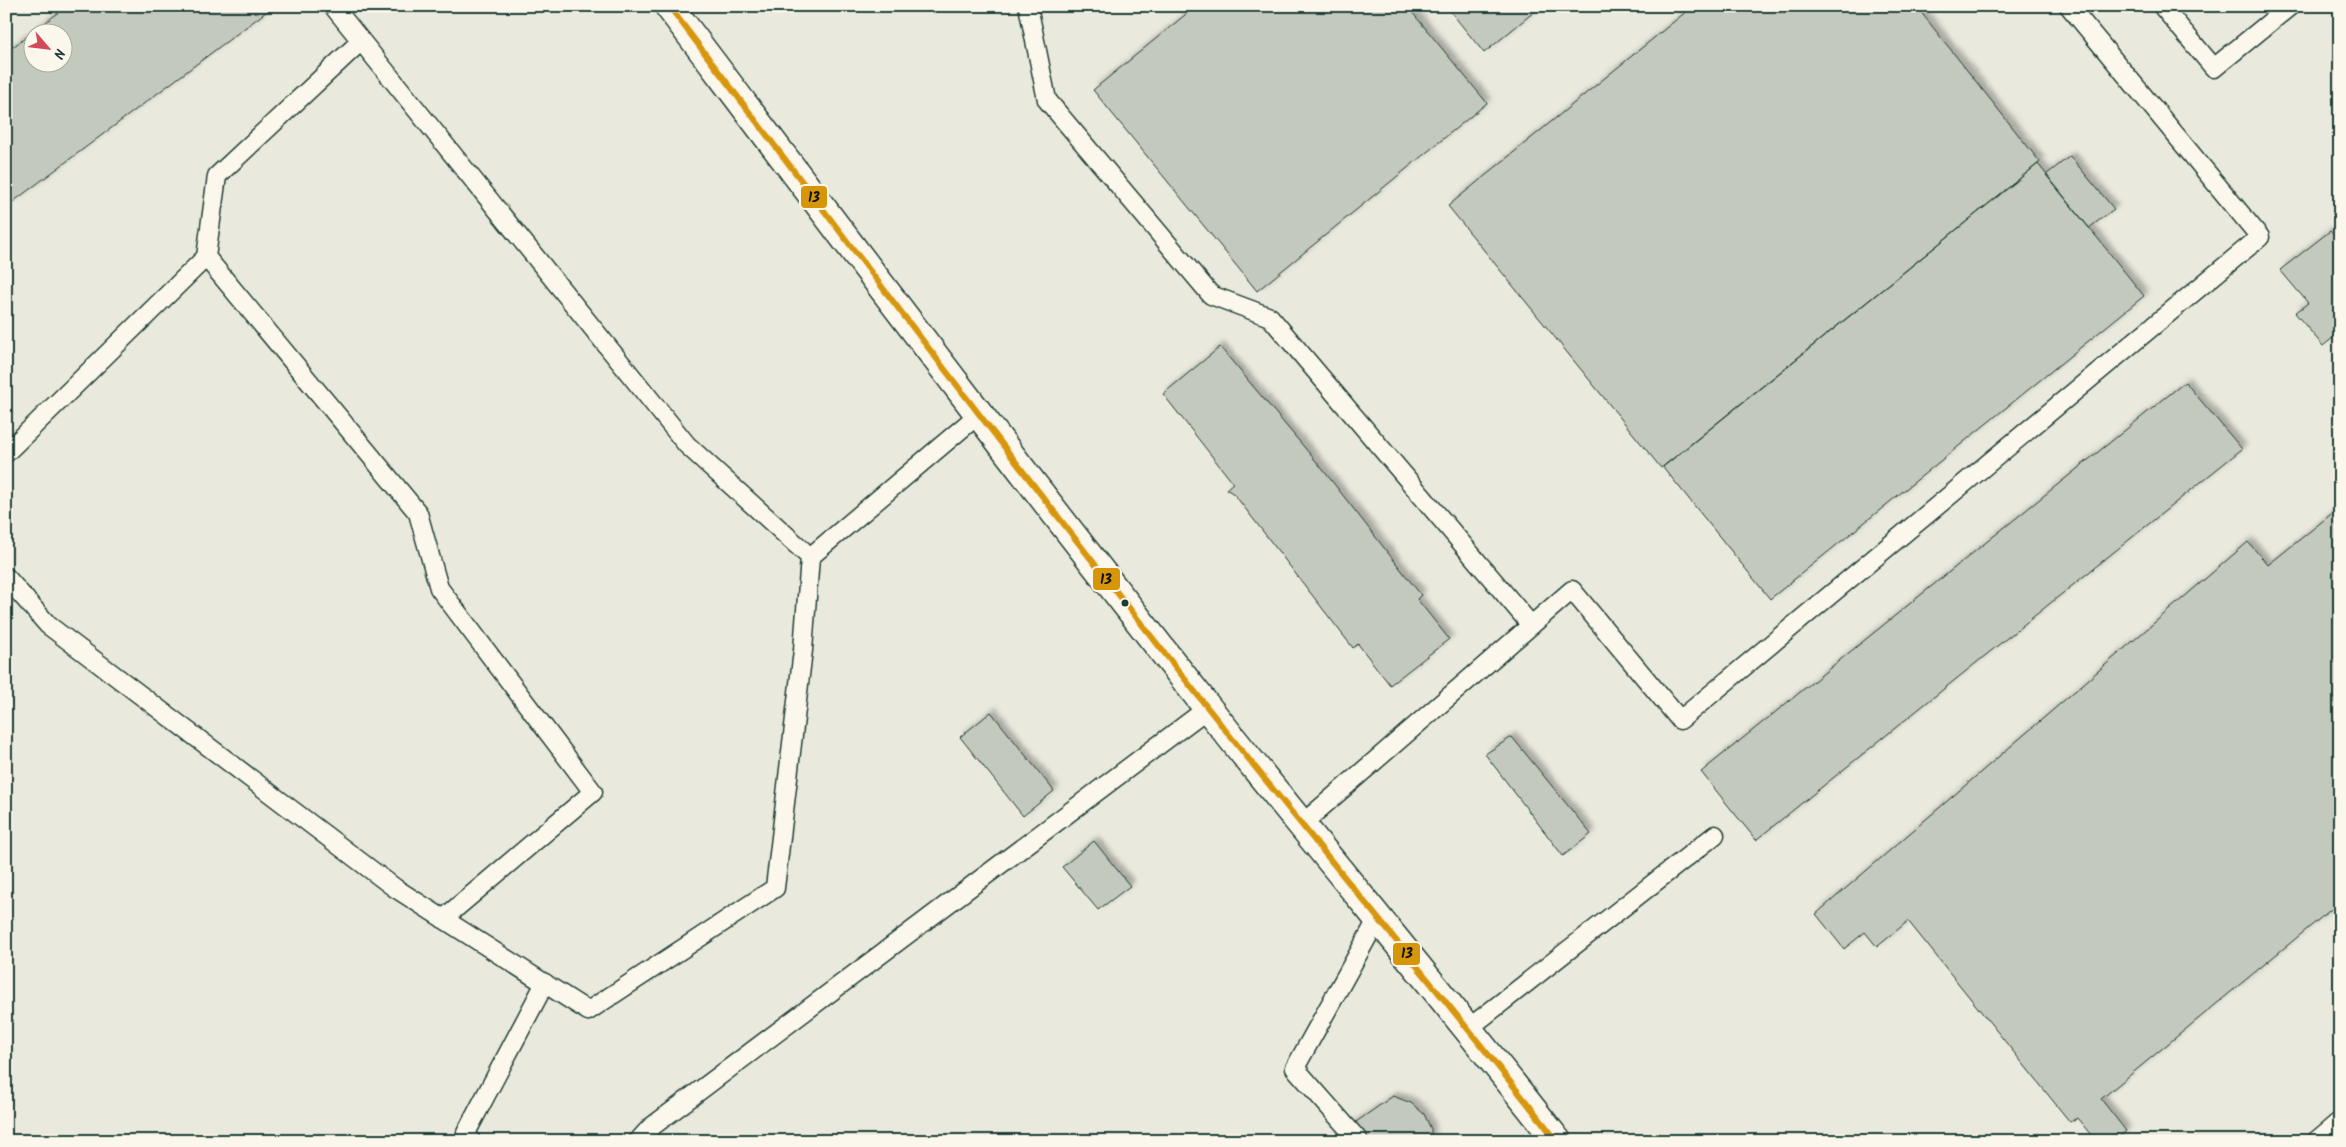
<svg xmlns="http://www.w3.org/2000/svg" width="2346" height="1147" viewBox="0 0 2346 1147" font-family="Kalam,sans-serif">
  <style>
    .built { fill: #eae9de; fill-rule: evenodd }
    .building { fill: #c4c9be; stroke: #1f3d34; filter: url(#shadow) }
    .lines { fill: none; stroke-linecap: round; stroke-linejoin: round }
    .lane-casing { stroke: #1f3d34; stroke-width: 21 }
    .primary-casing { stroke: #1f3d34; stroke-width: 31 }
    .lane { stroke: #fbf7ec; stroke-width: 18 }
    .primary { stroke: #fbf7ec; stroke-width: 28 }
    .bus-1-casing { stroke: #fbf7ec; stroke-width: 10 }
    .bus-1 { stroke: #d79608; stroke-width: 6 }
    .bus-dot { fill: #1f3d34; stroke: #fbf7ec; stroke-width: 2 }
    .line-badge { stroke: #fbf7ec; stroke-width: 2 }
    .pale-badge-label { font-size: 14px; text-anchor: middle; font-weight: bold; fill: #111 }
  </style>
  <defs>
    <filter id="shadow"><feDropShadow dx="4.5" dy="-4.5" stdDeviation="2.5" flood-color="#0004"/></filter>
  </defs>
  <rect width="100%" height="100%" fill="#fbf7ec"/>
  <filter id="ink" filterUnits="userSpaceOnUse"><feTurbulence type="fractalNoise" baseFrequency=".02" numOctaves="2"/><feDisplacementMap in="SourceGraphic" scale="10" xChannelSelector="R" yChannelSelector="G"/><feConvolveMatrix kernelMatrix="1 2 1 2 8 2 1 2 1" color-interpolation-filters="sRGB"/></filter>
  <g filter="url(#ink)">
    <path class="built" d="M6 6H2340V1141H6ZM32 32H62V62H32Z"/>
    <path class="building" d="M67 6H268L270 9 6 207V52L32 33V62H62V32H33Z
      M1196 6H1407L1487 103 1257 291 1093 90Z
      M1446 6H1541L1484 53Z
      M1693 6H1916L2040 162 1661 468 1448 206Z
      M2070 156 2114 209 2089 228 2046 175Z
      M2038 164 2144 296 1770 599 1663 467Z
      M2330 231 2340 242V332L2323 346 2295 313 2308 303 2280 270Z
      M1220 347 1320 466 1421 595 1417 599 1449 639 1390 685 1358 644 1353 648 1234 494 1226 489 1233 483 1163 394Z
      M2185 382 2242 449 1756 840 1701 772Z
      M2340 507V902L2101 1099 2126 1131 2115 1141H2096L2077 1118 2070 1122 1908 921 1877 947 1865 932 1844 949 1816 914 2248 542 2268 565Z
      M991 712 1054 791 1023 816 960 737Z
      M1512 737 1591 834 1563 856 1485 754Z
      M1094 841 1130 886 1098 910 1062 867Z
      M1393 1096 1411 1103 1424 1114 1431 1129V1141H1329Z"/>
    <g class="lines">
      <defs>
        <path id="lane" d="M333 6 687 445 810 557 979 414
          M1028 6 1047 100 1211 295 1270 317 1531 625
          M2162 6 2214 68 2290 6
          M206 257 418 513 439 588 593 792 443 919
          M6 453 206 257 217 176 361 41
          M6 577 48 625 395 888 588 1011 775 888 803 650 810 557
          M1302 824 1572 590 1680 720 2260 237 2069 6
          M1469 1028 1715 835
          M471 1141 466 1133 545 983
          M638 1141 650 1128 1208 708
          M1359 1141 1295 1068 1378 918
          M2316 1141 2340 1121"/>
        <path id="primary" d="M669 6C847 241 1024 476 1207 707 1322 852 1442 994 1557 1141"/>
      </defs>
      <use href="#lane" class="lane-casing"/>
      <use href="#primary" class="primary-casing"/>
      <use href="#lane" class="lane"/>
      <use href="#primary" class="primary"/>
      <defs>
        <path id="bus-1" d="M669 6C847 241 1024 476 1207 707 1322 852 1442 994 1557 1141"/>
      </defs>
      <use href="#bus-1" class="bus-1-casing"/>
      <use href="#bus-1" class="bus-1"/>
    </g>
  </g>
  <circle class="bus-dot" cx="1125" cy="603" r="4.5"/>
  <g class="line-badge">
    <rect x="800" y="185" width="28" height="24" rx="5" fill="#d79608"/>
    <rect x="1092" y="567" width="29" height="24" rx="5" fill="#d79608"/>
    <rect x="1392" y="942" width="29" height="24" rx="5" fill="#d79608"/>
  </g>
  <g class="pale-badge-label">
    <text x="814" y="202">13</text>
    <text x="1106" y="584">13</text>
    <text x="1407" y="958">13</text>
  </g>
  <rect width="2346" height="1147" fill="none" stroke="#fbf7ec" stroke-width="25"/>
  <rect x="12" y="12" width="2321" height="1122" fill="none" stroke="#1f3d34" stroke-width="2" filter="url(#ink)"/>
  <g transform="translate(48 48) rotate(118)"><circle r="24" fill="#fbf7ec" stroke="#a3ada2"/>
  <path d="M0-4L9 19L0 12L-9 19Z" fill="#d1495b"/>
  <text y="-8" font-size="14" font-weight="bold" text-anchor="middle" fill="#1f3d34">N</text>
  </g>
</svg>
